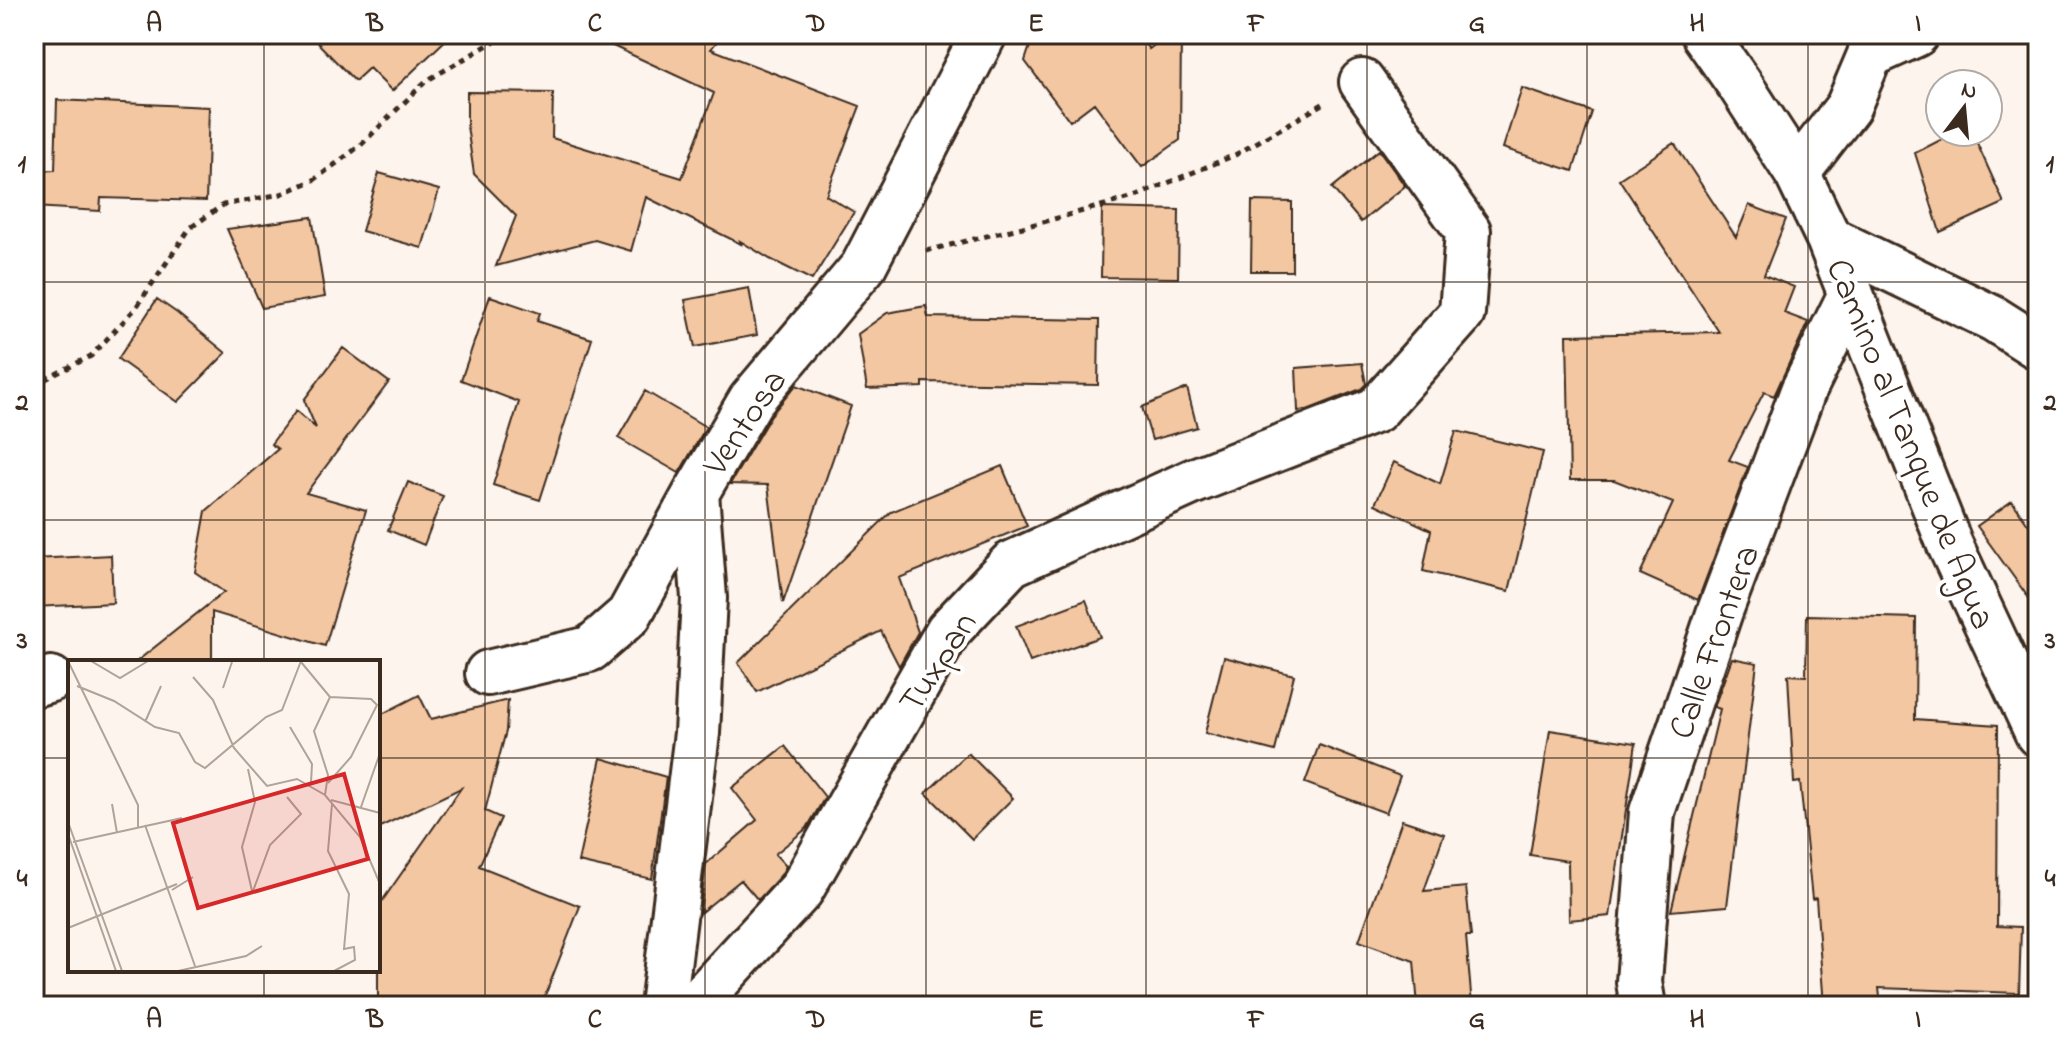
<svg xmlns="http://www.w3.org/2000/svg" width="2072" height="1040" viewBox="0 0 2072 1040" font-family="'Indie Flower',sans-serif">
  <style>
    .building { fill: #f4c7a3; stroke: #3b2a1e; stroke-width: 2 }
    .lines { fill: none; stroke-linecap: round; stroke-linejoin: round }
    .minor-casing { stroke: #3b2a1e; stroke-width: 50 }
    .path { stroke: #3b2a1e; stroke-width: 5; stroke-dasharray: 6 6; stroke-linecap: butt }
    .minor { stroke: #fff; stroke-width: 44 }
    .grid { fill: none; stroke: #3b2a1e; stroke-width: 2; stroke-opacity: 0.55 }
    .labels { text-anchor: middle; stroke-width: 8; stroke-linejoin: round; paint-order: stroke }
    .street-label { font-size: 36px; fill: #3b2a1e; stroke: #fff }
    .inset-road { fill: none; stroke: #afa39a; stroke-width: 2 }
    .view { fill: #d62828; fill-opacity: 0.15; stroke: #d62828; stroke-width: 4 }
    .inset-edge { fill: none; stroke: #3b2a1e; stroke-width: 4 }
    .neatline { fill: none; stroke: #3b2a1e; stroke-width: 3 }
    .grid-label { font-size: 26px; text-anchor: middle; font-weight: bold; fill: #3b2a1e }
  </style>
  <rect width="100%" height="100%" fill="#fdf4ed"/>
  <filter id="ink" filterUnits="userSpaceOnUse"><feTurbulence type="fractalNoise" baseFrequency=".0125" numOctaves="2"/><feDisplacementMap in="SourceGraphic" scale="16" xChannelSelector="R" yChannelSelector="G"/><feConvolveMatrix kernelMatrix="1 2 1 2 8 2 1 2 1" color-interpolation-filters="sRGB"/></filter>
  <g filter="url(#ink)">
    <path class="building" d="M309 34H452L392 91 369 68 355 81Z
      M587 34H723L711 49 860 106 826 195 854 212 812 280 770 259 740 241 741 244 646 197 631 251 595 240 496 266 516 216 474 174 467 126V92L553 93 552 138 682 178 714 93Z
      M1034 34H1137L1149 49 1169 34H1181L1180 140 1142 167 1094 103 1070 121 1025 61Z
      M1522 88 1592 112 1573 171 1503 148Z
      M57 100 209 107 206 201 101 198 100 211 34 207V171L55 170Z
      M1956 132H1972L2004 203 1940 232 1915 153Z
      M1674 143 1736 237 1749 205 1786 219 1764 275 1794 287 1784 313 1808 322 1774 396 1764 392 1729 460 1748 467 1698 600 1640 574 1673 503 1614 480H1570L1567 335 1719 332 1619 179Z
      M1379 150 1405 186 1361 222 1332 188Z
      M379 173 439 190 422 248 362 231Z
      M1252 201 1292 202V271H1251Z
      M1102 208 1179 210 1178 278 1101 277Z
      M312 217 325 297 262 308 227 229Z
      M749 288 757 335 695 347 685 300Z
      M490 296 540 313 537 321 592 339 540 500 493 485 519 402 461 380Z
      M157 299 177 313 226 353 178 402 118 359Z
      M926 306 928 317 1099 320 1098 385 923 382V387L867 389 858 334 887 313Z
      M343 348 389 382 306 493 366 510 325 646 212 612V662H136L224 592 195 572 206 511 278 449 271 444 296 411 316 428 304 400Z
      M1362 363 1366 384 1361 389 1307 410 1298 411 1296 368Z
      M796 385 851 406 783 603 768 485 730 484 771 415Z
      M1187 388 1197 427 1152 440 1142 407Z
      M645 391 706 427 679 473 618 438Z
      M1456 431 1543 452 1509 591 1423 571 1431 530 1375 504 1394 462 1440 484Z
      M1002 466 1027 526 899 578 918 632 899 666 881 631 757 692 738 663 891 512Z
      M408 482 443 496 424 545 388 530Z
      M2012 501 2038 538V611L1977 526Z
      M111 555 113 603 34 607V559Z
      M1086 600 1100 637 1030 662 1016 626Z
      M1807 615 1916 618 1915 719 1998 725 1997 926 2021 927 2019 993 1879 988 1881 1006H1824L1816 898 1812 899 1800 782 1794 783 1788 675 1806 676Z
      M1224 657 1294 675 1275 751 1205 733Z
      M1732 658 1757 663 1727 906 1671 911 1720 709 1714 707Z
      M419 695 431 719 508 700 506 731 485 811 501 818 479 866 580 906 541 1006H378V907L461 788 378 828V716Z
      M1550 730 1636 743 1610 916 1569 920 1568 861 1530 855Z
      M1319 745 1400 776 1386 813 1305 783Z
      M785 746 825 797 807 828 775 854 786 866 781 875 758 900 741 880 700 913 706 864 757 820 732 788Z
      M968 753 1013 798 972 839 926 793Z
      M601 758 666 777 652 879 578 862Z
      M1402 820 1444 834 1424 891 1466 887 1471 936H1466L1472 1006H1418L1414 961 1359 941Z"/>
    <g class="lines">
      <defs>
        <path id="minor" d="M1704 34 1740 85 1797 173 1829 239 1950 545 2038 734
          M1870 55 1916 34
          M1797 173 1848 107 1870 55 1874 34
          M1829 239 1994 319 2038 347
          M488 673 590 649 629 615 696 493
          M34 684 51 679
          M663 1006 697 733 704 598 696 493 751 400 863 267 984 34
          M694 1006 801 890 948 631 1011 564 1194 481 1376 410 1462 313 1468 231 1362 82
          M1643 1006 1639 982 1652 812 1720 611 1803 391 1851 294"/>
      </defs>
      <use href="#minor" class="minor-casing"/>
      <path class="path" d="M926 251 1043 222 1134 197 1235 155 1323 104
        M34 385 91 356 135 309 190 228 223 205 281 194 314 180 361 145 426 81 507 34"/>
      <use href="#minor" class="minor"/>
    </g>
  </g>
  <path class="grid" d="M264 34V662M485 34V1006M705 34V1006M926 34V1006M1146 34V1006M1367 34V1006M1587 34V1006M1808 34V1006M34 282H2038M34 520H2038M34 758H70M378 758H2038M264 970V1006"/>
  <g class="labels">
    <g class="street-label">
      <text transform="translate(743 421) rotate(-56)" y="13">Ventosa</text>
      <text transform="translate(1913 443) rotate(68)" y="13">Camino al Tanque de Agua</text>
      <text transform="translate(1712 641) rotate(-70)" y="13">Calle Frontera</text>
      <text transform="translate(936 661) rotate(-57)" y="13">Tuxpan</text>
    </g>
  </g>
  <g transform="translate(68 660)">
    <rect width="312" height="312" fill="#fdf4ed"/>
    <path class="inset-road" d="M0 1 70 145V167M23 1 52 18 80 1M233 2 262 37M125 17 145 40 166 88 199 126 229 119 257 135 292 177 312 224M9 26 46 41 87 67 111 73 127 102 137 108 198 57 214 50 233 1M155 28 164 2M77 62 93 26M222 67 244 104 243 123M180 109 187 142 174 187 184 231M260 123 283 97 309 45 303 39 262 37M257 135 260 115 246 71 262 37M263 140 312 153M44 144 49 173M264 144 260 191 281 234 276 289 286 287 287 300 266 311M293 147 312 93M0 162 54 311M77 165 127 306M0 174 48 311M5 182 114 158M104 230 125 217M185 231 202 185 233 154 219 137M0 268 109 224M110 311 178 296 194 286"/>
    <path class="view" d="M276 114 300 199 130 248 105 163Z"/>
    <rect width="312" height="312" class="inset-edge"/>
  </g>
  <rect width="2072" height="1040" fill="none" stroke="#fff" stroke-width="88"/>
  <g transform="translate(1964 108) rotate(16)"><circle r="38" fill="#ffffff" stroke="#b1aaa5" stroke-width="2"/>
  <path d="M0-6L14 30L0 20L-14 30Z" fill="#3b2a1e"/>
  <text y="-12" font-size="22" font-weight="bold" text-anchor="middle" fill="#3b2a1e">N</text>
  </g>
  <rect x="44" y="44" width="1984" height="952" class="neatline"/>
  <g class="grid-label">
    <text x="154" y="31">A</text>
    <text x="375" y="31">B</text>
    <text x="595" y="31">C</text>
    <text x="816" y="31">D</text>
    <text x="1036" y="31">E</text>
    <text x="1256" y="31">F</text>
    <text x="1477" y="31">G</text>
    <text x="1697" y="31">H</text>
    <text x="1918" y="31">I</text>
    <text x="22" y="172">1</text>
    <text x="2050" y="172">1</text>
    <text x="22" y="410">2</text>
    <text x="2050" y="410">2</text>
    <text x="22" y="648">3</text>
    <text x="2050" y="648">3</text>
    <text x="22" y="886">4</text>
    <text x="2050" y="886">4</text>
    <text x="154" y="1027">A</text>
    <text x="375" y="1027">B</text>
    <text x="595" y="1027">C</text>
    <text x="816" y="1027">D</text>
    <text x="1036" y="1027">E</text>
    <text x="1256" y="1027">F</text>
    <text x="1477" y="1027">G</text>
    <text x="1697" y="1027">H</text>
    <text x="1918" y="1027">I</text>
  </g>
</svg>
